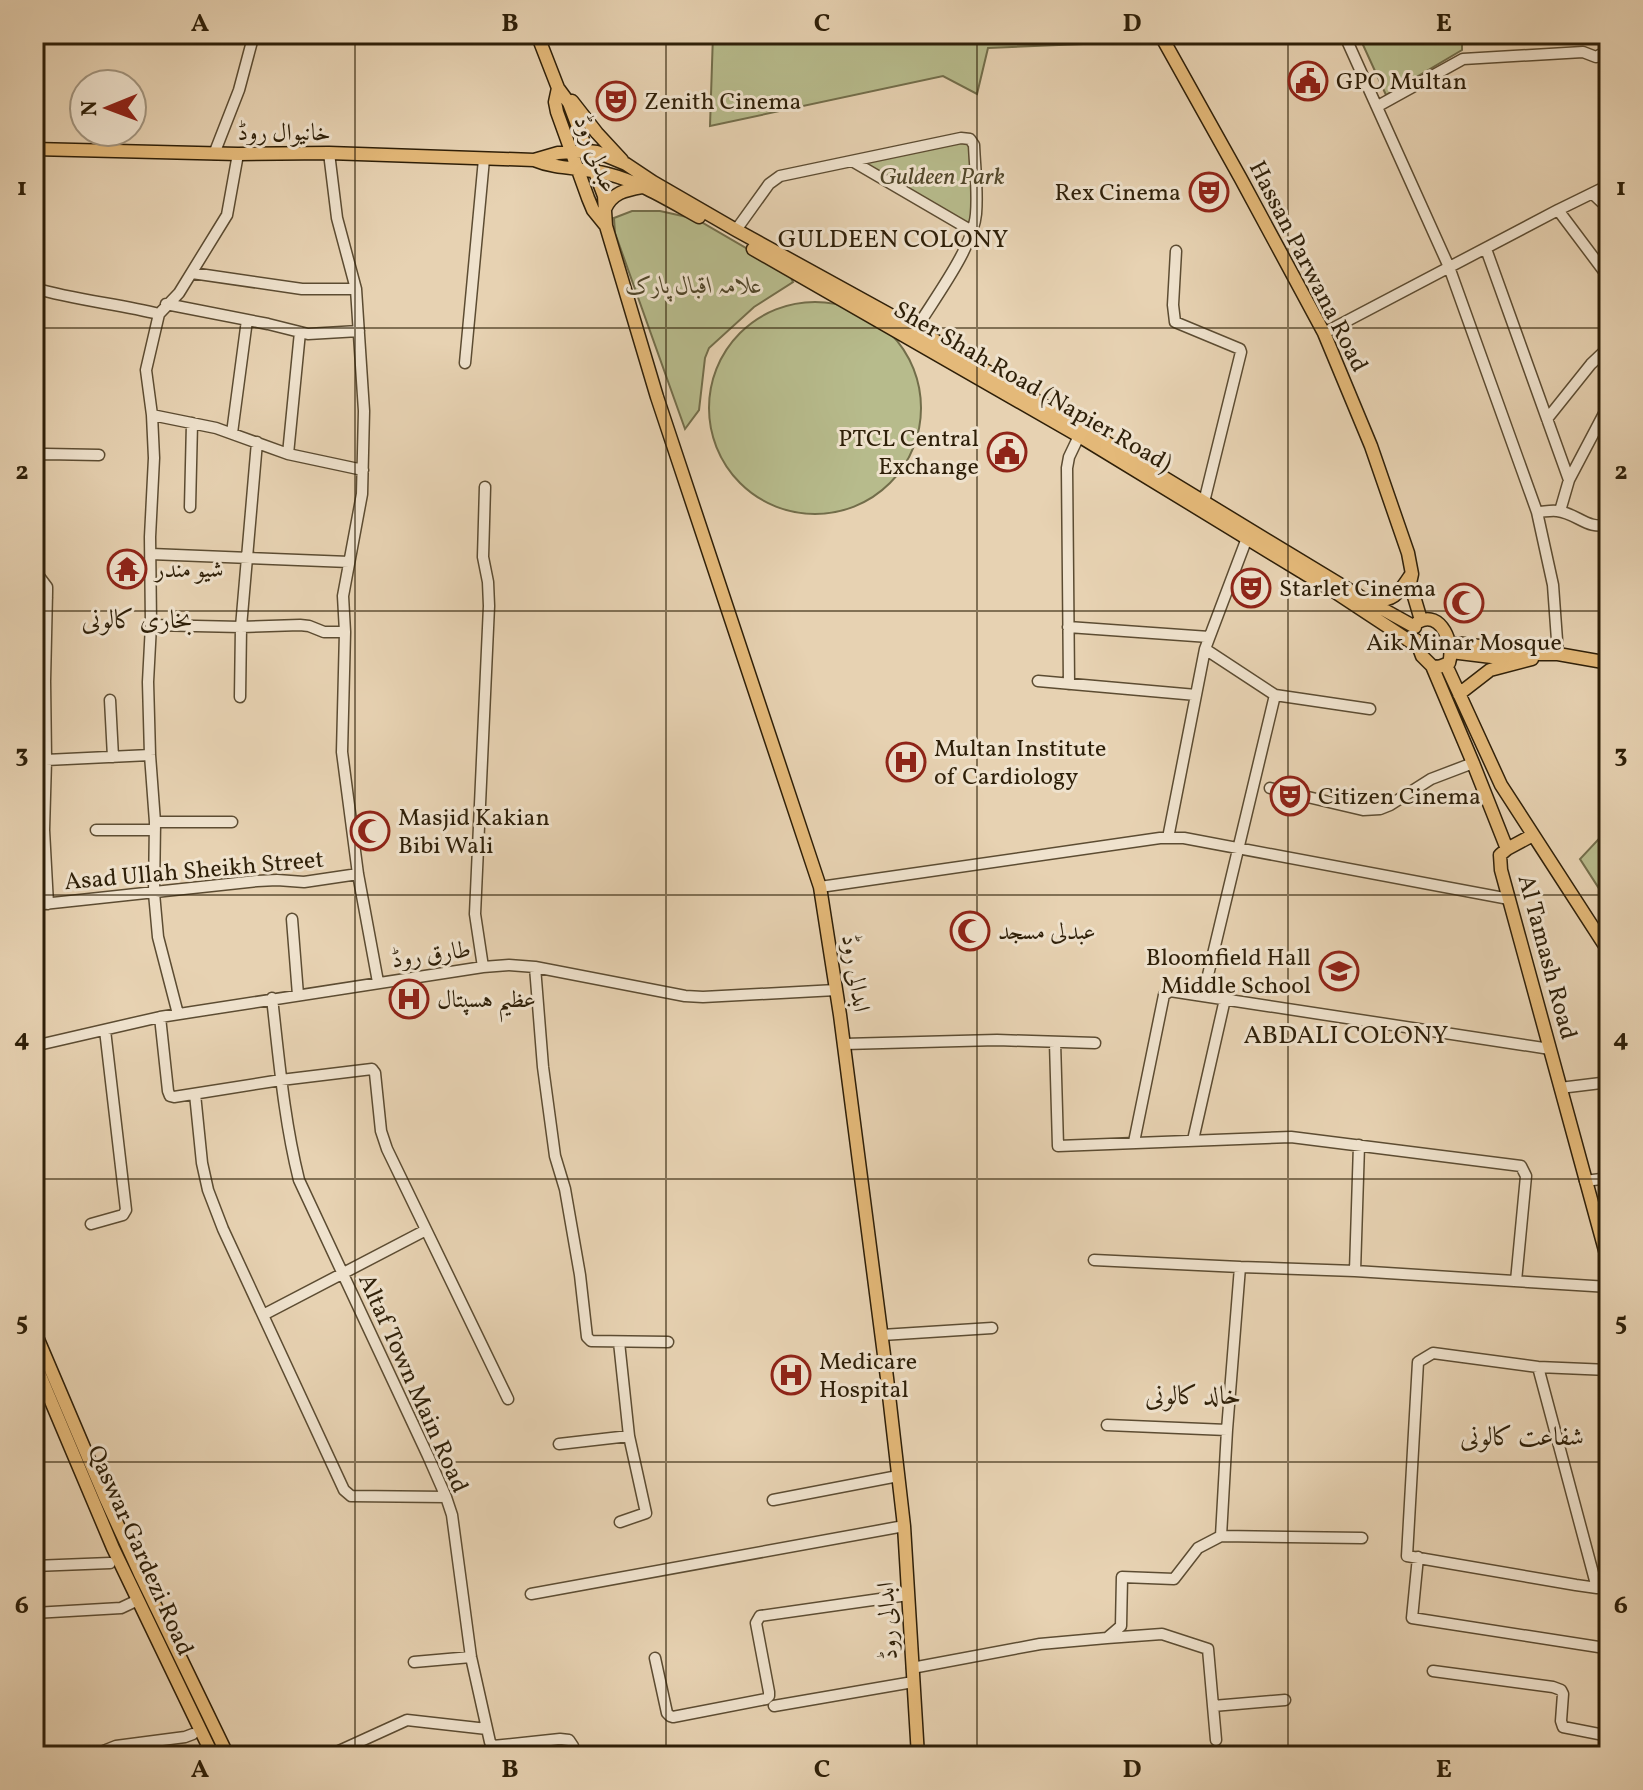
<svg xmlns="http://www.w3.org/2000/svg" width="1643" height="1790" viewBox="0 0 1643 1790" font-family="Vollkorn,Amiri,serif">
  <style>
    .green { fill: #b7bb8c; stroke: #726d4a; stroke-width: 2 }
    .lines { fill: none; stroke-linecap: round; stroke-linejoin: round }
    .minor-casing { stroke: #5c4c32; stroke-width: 13 }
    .major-casing { stroke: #2e1f08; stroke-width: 15 }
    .minor { stroke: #efe2cd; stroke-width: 10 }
    .major { stroke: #e4b979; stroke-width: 12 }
    .grid { fill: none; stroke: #2e1f08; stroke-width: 2; stroke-opacity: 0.55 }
    .labels { text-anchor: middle; stroke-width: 6; stroke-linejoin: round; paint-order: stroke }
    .poi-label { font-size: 24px; fill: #2e1f08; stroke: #efe2cd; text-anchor: start }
    .street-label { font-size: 24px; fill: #2e1f08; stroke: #efe2cd }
    .park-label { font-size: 24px; font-style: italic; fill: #504629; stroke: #efe2cd }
    .neighbourhood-label { font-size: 26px; fill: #2e1f08; stroke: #efe2cd }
    .neatline { fill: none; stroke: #2e1f08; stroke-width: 3 }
    .grid-label { font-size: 26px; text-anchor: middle; font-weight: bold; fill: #2e1f08 }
  </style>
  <rect width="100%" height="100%" fill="#e7d2b2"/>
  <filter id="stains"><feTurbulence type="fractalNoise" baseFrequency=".0025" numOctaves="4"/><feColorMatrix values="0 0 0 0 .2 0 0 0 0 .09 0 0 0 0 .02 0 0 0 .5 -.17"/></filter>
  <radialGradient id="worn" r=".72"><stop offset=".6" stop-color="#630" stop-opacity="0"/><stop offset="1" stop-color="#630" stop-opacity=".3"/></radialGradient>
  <path class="green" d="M713 34H1151L1155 41 988 48 977 94 943 76 710 126Z
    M1358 34H1462V50L1386 95Z
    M961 138 974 145 972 231 852 161Z
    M632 211H660L696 219 789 273 793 282 754 307 709 348 705 358 699 410 685 429 615 233 614 218Z
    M709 408a106 106 0 1 1 212 0a106 106 0 1 1-212 0Z
    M1609 828V904L1580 859Z"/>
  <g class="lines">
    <defs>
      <path id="minor" d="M1344 34 1449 267 1537 512 1553 585 1558 654
        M1378 106 1463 59 1583 52 1596 57 1609 50
        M329 153 337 218 356 289 364 411 362 494 343 596 345 632 342 752 358 874 378 982
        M214 154 239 90 254 34
        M852 161 972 231
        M1593 194 1609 209
        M1558 210 1609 278
        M736 230 769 184 780 176 961 138 970 139 974 145C975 168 978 192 976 214 973 248 934 299 916 329
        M1486 249 1569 480
        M1176 251 1173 305 1175 322 1240 349 1241 352 1204 502
        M192 273 302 289H356
        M34 288C75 300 118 304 159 314
        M166 304 268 324 308 334 359 331
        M34 332H35
        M1324 333 1558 210 1609 185
        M465 363 484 159
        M152 415 216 428 288 454 363 470
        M1547 419 1591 364 1609 347
        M232 433 247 320
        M288 454 300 332
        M34 455 46 454 99 455
        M34 506 36 515 38 575 47 587V592L45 681 46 760 44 830 48 904
        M190 507 192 423
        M1560 511 1569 480 1609 404
        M1537 512C1543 512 1551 510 1557 511 1577 513 1588 531 1609 524
        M151 554 349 562
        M34 598H47
        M151 625 241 627 300 625 309 626 324 632H345
        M1068 627 1209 637
        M1205 649 1275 695 1370 709
        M1038 681 1196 695
        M1069 684 1067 468 1069 457 1079 436
        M240 697 241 627 257 442
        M110 700 113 757
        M46 760 150 755
        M1270 788 1363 810 1380 809 1390 805 1431 779 1473 763
        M155 822H232
        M96 830H155
        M1168 838 1205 649 1247 538
        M820 887 1160 838H1184L1509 899
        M34 905 257 881 277 880 304 882 358 874
        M292 919 298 995
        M483 967 475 914 489 606 488 582 483 557 485 487
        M535 967 543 1067 555 1156 565 1189 580 1275 587 1337 591 1341 668 1342
        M1203 996 1275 695
        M272 998C279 1059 284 1120 299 1180L428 1456 446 1497 452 1515 471 1657 490 1742 493 1746 560 1739 569 1740 573 1746 574 1756
        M178 1014 158 937 154 893 155 822 150 755 148 682 151 625 150 537 154 458 152 415 146 370 159 314 179 293 227 215 238 154
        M160 1017 168 1091 170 1096 174 1097 281 1080 372 1069 375 1073 381 1131 387 1149 508 1399
        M1055 1042 1058 1146 1291 1137 1521 1166 1526 1176 1516 1281
        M844 1044 997 1040 1095 1043
        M34 1046 160 1017 483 967 509 965 535 967 685 996 703 997 836 990
        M1560 1088 1609 1082
        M195 1094 202 1163 208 1190 223 1229 344 1490 351 1496 446 1497
        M1193 1140 1225 999
        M1134 1142 1164 995 1170 991 1550 1049
        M1585 1181 1609 1178
        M91 1224 123 1215 126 1210 105 1030
        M1094 1260 1240 1267 1355 1271 1609 1287
        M1355 1271 1359 1145
        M263 1315 426 1230
        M882 1335 992 1328
        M619 1342 629 1436 646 1513 620 1522
        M1538 1367 1597 1588
        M1609 1370 1538 1367 1433 1353 1418 1362 1407 1556 1576 1585 1597 1588 1609 1586
        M1107 1425 1227 1430
        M559 1444 629 1436
        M773 1500 898 1476
        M1221 1536 1227 1430 1240 1267
        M1418 1557 1412 1618 1605 1648
        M34 1566 110 1563
        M531 1594 904 1526
        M34 1613 121 1608 138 1600
        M1107 1638 1162 1634 1208 1649 1213 1706 1285 1700
        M655 1658 667 1713 670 1716 673 1717 766 1699 769 1696V1692L756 1623 760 1616 908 1595
        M414 1662 471 1657
        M912 1668 1040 1644 1107 1638 1121 1626 1122 1577 1174 1579 1198 1548 1221 1536 1362 1538
        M1433 1671 1553 1687 1561 1690 1563 1694 1561 1721 1563 1727 1609 1736
        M774 1706 913 1682
        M1213 1706 1216 1740
        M91 1756 116 1746 185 1737 193 1734
        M328 1756 407 1720 487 1729"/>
      <path id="major" d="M537 34 558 88 569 103 604 196 606 226 657 397 820 887 840 1015 887 1378 904 1526 918 1756
        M1160 34 1241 179 1324 333 1371 446 1408 553 1412 574 1410 583 1421 620
        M558 88 555 102 557 112 588 198 593 210 606 226
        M572 101 597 133 622 160
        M34 149 238 154 329 153 534 160 558 153 587 151 597 152 626 164 653 182 736 230 916 329 1084 429 1359 596 1415 627
        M534 160C558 170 583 167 608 174 640 182 670 201 699 217
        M605 209C612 193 625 190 642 187
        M753 249 1079 436 1335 592 1417 646
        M1372 601C1394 601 1398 594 1410 576
        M1418 622C1441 609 1455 645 1449 663L1439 667 1432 666
        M1416 640 1422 656 1432 666 1473 763 1507 849 1533 835
        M1448 642 1502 649 1509 653 1558 654 1609 663
        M1451 652 1500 658 1509 653
        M1446 665 1501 785 1609 952
        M1459 694 1490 670 1532 659
        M1507 849 1500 855 1501 870 1609 1265
        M34 1330 105 1497 141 1576 228 1756
        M34 1361 113 1548 213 1756"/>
    </defs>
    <use href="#minor" class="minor-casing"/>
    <use href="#major" class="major-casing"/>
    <use href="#minor" class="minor"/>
    <use href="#major" class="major"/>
  </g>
  <path class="grid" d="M355 34V1756M666 34V1756M977 34V1756M1288 34V1756M34 328H1609M34 611H1609M34 895H1609M34 1179H1609M34 1462H1609"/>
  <defs>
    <symbol id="civic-ring" viewBox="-11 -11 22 22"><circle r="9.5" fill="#efe2cd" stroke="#8f2418" stroke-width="1.5"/><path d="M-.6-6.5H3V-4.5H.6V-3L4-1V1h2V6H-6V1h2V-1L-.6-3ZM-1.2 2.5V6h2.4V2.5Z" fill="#8f2418"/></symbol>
    <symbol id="theatre-ring" viewBox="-11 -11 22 22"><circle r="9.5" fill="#efe2cd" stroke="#8f2418" stroke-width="1.5"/><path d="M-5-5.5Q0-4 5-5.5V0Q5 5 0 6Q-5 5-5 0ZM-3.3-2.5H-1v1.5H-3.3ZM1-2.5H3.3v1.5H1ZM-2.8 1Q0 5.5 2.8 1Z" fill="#8f2418"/></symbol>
    <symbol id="temple-ring" viewBox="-11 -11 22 22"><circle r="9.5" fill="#efe2cd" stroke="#8f2418" stroke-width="1.5"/><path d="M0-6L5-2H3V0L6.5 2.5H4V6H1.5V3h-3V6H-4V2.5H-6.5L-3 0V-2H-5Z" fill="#8f2418"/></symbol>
    <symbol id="mosque-ring" viewBox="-11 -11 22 22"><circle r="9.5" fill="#efe2cd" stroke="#8f2418" stroke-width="1.5"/><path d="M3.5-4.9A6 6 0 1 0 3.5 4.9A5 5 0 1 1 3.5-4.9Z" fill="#8f2418"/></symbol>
    <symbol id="hospital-ring" viewBox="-11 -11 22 22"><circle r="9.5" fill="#efe2cd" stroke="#8f2418" stroke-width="1.5"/><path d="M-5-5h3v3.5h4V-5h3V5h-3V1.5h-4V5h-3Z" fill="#8f2418"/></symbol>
    <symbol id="school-ring" viewBox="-11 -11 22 22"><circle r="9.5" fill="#efe2cd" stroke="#8f2418" stroke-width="1.5"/><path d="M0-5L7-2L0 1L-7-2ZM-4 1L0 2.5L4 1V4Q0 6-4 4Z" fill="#8f2418"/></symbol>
  </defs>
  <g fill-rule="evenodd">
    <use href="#civic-ring" x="1286" y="59" width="44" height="44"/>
    <use href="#theatre-ring" x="594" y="79" width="44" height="44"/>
    <use href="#theatre-ring" x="1187" y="170" width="44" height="44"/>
    <use href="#civic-ring" x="985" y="430" width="44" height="44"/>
    <use href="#temple-ring" x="105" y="547" width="44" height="44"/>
    <use href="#theatre-ring" x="1229" y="566" width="44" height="44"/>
    <use href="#mosque-ring" x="1442" y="581" width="44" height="44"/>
    <use href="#hospital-ring" x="884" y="740" width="44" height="44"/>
    <use href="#theatre-ring" x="1268" y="774" width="44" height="44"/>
    <use href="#mosque-ring" x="348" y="809" width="44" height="44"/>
    <use href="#mosque-ring" x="948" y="909" width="44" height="44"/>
    <use href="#school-ring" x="1317" y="949" width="44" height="44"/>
    <use href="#hospital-ring" x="387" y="977" width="44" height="44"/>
    <use href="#hospital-ring" x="769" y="1353" width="44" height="44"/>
  </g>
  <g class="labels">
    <g class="poi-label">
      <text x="1336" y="89">GPO Multan</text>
      <text x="644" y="109">Zenith Cinema</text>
      <text x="1181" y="200" text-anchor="end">Rex Cinema</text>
      <text x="979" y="446" text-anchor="end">PTCL Central<tspan x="979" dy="28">Exchange</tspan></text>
      <text x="155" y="577">شیو مندر</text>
      <text x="1279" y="596">Starlet Cinema</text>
      <text x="1464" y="650" text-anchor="middle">Aik Minar Mosque</text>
      <text x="934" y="756">Multan Institute<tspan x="934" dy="28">of Cardiology</tspan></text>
      <text x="1318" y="804">Citizen Cinema</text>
      <text x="398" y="825">Masjid Kakian<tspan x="398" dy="28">Bibi Wali</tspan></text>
      <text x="998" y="939">عبدلی مسجد</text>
      <text x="1311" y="965" text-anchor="end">Bloomfield Hall<tspan x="1311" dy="28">Middle School</tspan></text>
      <text x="437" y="1007">عظیم ہسپتال</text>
      <text x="819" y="1369">Medicare<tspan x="819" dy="28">Hospital</tspan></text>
    </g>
    <g class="street-label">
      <text x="284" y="140">خانیوال روڈ</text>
      <text transform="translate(596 154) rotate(69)" y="8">عبدلی روڈ</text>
      <text transform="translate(1309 266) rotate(63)" y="8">Hassan Parwana Road</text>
      <text transform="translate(1033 386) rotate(30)" y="8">Sher Shah Road (Napier Road)</text>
      <text transform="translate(194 870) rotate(-5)" y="8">Asad Ullah Sheikh Street</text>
      <text transform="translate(431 954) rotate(-8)" y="8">طارق روڈ</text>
      <text transform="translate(1548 957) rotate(75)" y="8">Al Tamash Road</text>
      <text transform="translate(856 973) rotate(81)" y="8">ابدالی روڈ</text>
      <text transform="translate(414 1383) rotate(66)" y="8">Altaf Town Main Road</text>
      <text transform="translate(141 1550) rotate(66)" y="8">Qaswar Gardezi Road</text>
      <text transform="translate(887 1621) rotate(-93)" y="8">ابدالی روڈ</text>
    </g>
    <g class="park-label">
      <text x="942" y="184">Guldeen Park</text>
      <text x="694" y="293">علامہ اقبال پارک</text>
    </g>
    <g class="neighbourhood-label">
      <text x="893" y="247">GULDEEN COLONY</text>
      <text x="137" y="628">بخاری کالونی</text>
      <text x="1346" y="1043">ABDALI COLONY</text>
      <text x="1193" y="1404">خالد کالونی</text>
      <text x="1522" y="1445">شفاعت کالونی</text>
    </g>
  </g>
  <rect width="1643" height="1790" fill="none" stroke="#e7d2b2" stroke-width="88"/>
  <g transform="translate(108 108) rotate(269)"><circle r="38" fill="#efe2cd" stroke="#a2947e" stroke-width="2"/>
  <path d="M0-6L14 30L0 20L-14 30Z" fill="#8f2418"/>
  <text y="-12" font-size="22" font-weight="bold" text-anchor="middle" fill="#2e1f08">N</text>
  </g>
  <rect x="44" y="44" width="1555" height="1702" class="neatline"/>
  <g class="grid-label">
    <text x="200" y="31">A</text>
    <text x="510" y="31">B</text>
    <text x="822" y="31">C</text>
    <text x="1132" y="31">D</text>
    <text x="1444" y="31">E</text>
    <text x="22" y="195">1</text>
    <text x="1621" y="195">1</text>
    <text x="22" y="479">2</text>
    <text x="1621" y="479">2</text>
    <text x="22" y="762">3</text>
    <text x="1621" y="762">3</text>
    <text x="22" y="1046">4</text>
    <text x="1621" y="1046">4</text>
    <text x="22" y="1330">5</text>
    <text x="1621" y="1330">5</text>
    <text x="22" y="1613">6</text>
    <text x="1621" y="1613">6</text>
    <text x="200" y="1777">A</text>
    <text x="510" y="1777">B</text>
    <text x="822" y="1777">C</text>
    <text x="1132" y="1777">D</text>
    <text x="1444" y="1777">E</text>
  </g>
  <rect width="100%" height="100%" filter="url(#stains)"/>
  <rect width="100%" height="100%" fill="url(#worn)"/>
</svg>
